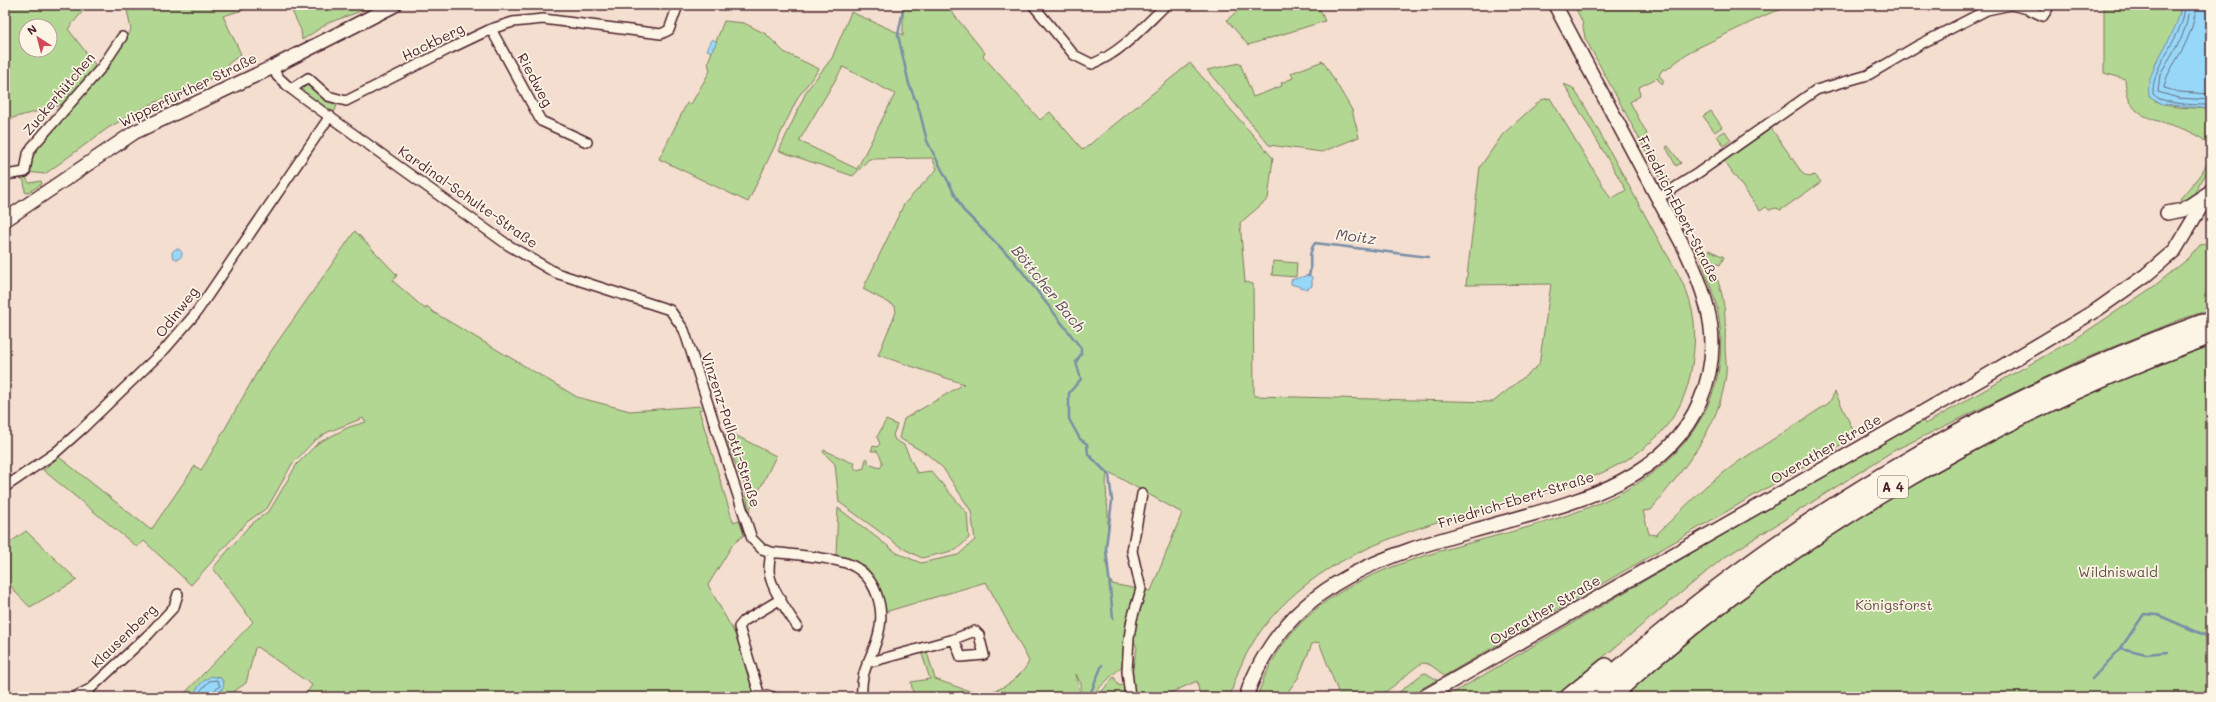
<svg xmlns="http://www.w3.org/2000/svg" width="2216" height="702" viewBox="0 0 2216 702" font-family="Mali,sans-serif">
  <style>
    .green { fill: #b2d792; stroke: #7e7b5e; fill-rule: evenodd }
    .water { fill: #97d8f9; stroke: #788ea7 }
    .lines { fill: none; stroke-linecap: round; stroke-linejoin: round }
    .shore { stroke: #69697d; stroke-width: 1 }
    .stream { stroke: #788ea7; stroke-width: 2.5 }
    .street-casing { stroke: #4a1f2b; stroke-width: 12 }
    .secondary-casing { stroke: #4a1f2b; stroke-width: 16 }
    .highway-casing { stroke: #4a1f2b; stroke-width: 20 }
    .street { stroke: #fcf5e5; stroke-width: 9 }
    .secondary { stroke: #fcf5e5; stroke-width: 13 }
    .highway { stroke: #fcf5e5; stroke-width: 17 }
    .labels { text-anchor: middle; stroke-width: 3.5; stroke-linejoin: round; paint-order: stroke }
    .shield { fill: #fcf5e5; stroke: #7f5f63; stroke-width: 1 }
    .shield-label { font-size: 13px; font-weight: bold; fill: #4a1f2b }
    .street-label { font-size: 14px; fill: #4a1f2b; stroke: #fcf5e5 }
    .park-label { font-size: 14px; fill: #644d45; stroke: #fcf5e5 }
    .water-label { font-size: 15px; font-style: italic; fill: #5d4d5e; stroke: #fcf5e5 }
  </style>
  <rect width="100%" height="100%" fill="#f4decf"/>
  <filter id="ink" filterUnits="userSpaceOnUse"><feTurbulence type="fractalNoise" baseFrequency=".025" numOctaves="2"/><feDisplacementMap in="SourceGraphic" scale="8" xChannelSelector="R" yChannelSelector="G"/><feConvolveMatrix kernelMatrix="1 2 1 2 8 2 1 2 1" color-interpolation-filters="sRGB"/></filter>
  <g filter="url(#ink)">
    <path class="green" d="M5 5H88L68 29 98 68 68 103 5 120ZM26 26H50V50H26Z
      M126 5H259L223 16 241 54 228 64 223 73 147 106 108 128 45 174 26 172 31 153 105 65 131 30Z
      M289 5H378L328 23 302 40 301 30Z
      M903 5H946L985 53 983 56 1040 120 1050 112 1083 150 1190 63 1273 158 1268 199 1240 223 1245 282 1253 284 1254 396 1493 402 1539 365 1551 284 1466 285 1480 167 1503 134 1541 100 1550 98 1611 199 1626 190 1564 84 1573 88 1583 103C1609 149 1634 195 1659 241 1671 262 1687 285 1692 310 1697 330 1694 356 1690 376 1668 479 1536 493 1453 517 1423 526 1392 537 1364 550 1300 579 1247 628 1230 697H1200L1197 681 1161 697H1132L1131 676 1137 648 1133 639 1136 616 1143 590 1151 591 1182 513 1107 471C1105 486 1107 499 1108 514 1109 538 1101 561 1112 584L1138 589 1129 623 1122 666 1096 691 1093 697H1089L1087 694 1082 695 1081 684 1076 674 1081 697H897L913 694 911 682 930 679 922 654 927 652 935 679C967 690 986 702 1014 680 1020 674 1026 669 1029 661L986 582 885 612C881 575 868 568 836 557L838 508 897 553 921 563 958 555 975 540 971 511 943 468 927 454 899 438 904 419 964 384 878 355 896 312 895 306 863 289 904 204 937 169 932 158 869 159 853 176 779 151 807 90 832 58 851 12 903 35ZM843 67 895 94 857 169 799 141Z
      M1244 5H1318L1325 21 1248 45 1227 20Z
      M1574 5H1794L1768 14 1689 52 1666 70 1663 69 1659 75 1663 80V84L1662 85 1657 78 1639 87 1640 96 1630 102 1647 134 1645 136 1670 181 1665 183 1661 179 1585 38 1582 21Z
      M2104 5H2181L2178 22 2172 35 2154 67 2155 101 2176 107 2211 109V165L2190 201 2179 205 2181 198C2190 186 2205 172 2209 158 2216 126 2150 126 2136 110 2128 101 2126 90 2125 79L2104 73Z
      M724 21 744 23 766 34 784 52 819 69 798 97 748 202 659 159 687 103 691 104 710 71 708 62Z
      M1323 61 1352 110 1359 137 1322 152 1269 145 1207 70 1240 63 1253 97 1282 86 1281 83 1293 78 1291 73Z
      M303 85H307L326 101 337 105 335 111 332 112C325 109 301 94 301 86Z
      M1711 111 1722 127 1715 132 1703 116Z
      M1771 128 1803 174 1809 177 1815 175 1821 182 1781 210 1776 208 1769 210 1766 207 1760 211 1724 161Z
      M1725 131 1731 140 1724 146 1717 136Z
      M1668 146 1681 163 1676 166 1666 147Z
      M25 176 29 183 41 181 42 184 27 193 25 192 24 181 20 177Z
      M355 231 397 275 393 281 425 309 427 306 433 312 577 397 630 411 701 406 702 409 699 410 733 522 739 520 744 535 733 544 708 585 741 645 758 697H304L312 685 257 647 255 648 246 683 226 697H212L222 689 223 681 218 676 191 697H181L253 622 213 568 249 526 270 510 297 464 318 443 349 427 366 422 363 418 328 432 314 441 292 464 268 507 247 522 191 585 144 541 137 547 43 470 59 457 151 530 195 466 201 470 205 464 260 367Z
      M2206 243 2211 245V287L2204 296 2211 294V309L2179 320 2081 360 1893 451 1722 559 1555 697H1446L1818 479 1923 420 1925 424 2078 337 2153 287 2189 258 2200 245Z
      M1709 250 1724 257 1720 265 1710 261C1725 295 1726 310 1725 346 1725 355 1727 365 1726 374 1720 428 1683 469 1651 510L1643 511 1649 534 1656 535 1706 486 1738 462 1829 403 1835 392 1856 436 1444 676C1439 671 1430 663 1423 663 1416 664 1392 691 1377 696 1367 700 1351 697 1340 697L1319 642 1312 644 1298 678 1284 697H1257C1321 496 1615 580 1703 415 1719 386 1724 351 1719 318 1716 297 1707 280 1701 260L1702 256Z
      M1273 261 1297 263 1296 277 1272 275Z
      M2211 346V697H1624L1681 645 1763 582 1861 515 2003 435 2140 370Z
      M886 420 897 425 893 435 895 440 904 445 917 473 931 471 967 513 969 538 956 550 922 558 902 548 839 502 835 464 823 452 824 450 850 462H855L854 467 857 470 864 468 866 458 868 459V464L880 468C885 464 880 455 877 451H871L873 446 877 447 880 444 877 437Z
      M731 433 776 456 749 511 743 477H740L725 434Z
      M26 531 77 580 30 607C5 583 5 580 5 546Z
      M1426 673 1437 680 1406 697H1393L1422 674Z
      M1114 677 1119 686 1125 684 1127 697H1097Z"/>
    <path class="water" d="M2181 5H2211V109L2162 104 2149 96C2144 68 2178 38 2181 5Z
      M712 39 717 42 711 52 707 50Z
      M172 254a5 5 0 1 1 10 0a5 5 0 1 1-10 0Z
      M1309 275 1312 277V286L1307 289 1291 284V280Z
      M211 676 221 678 224 684C221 699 202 697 191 697L201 683Z"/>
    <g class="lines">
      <path class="shore" d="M2185 5C2184 39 2152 61 2153 94 2163 105 2197 105 2211 105
        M2190 5 2186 25 2181 39 2160 74 2158 92 2178 98 2211 100
        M2196 5C2195 25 2186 45 2175 62 2170 71 2166 76 2164 88L2179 92 2211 94
        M195 697 209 681 217 680 220 686 211 693 210 697"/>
      <path class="stream" d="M904 5 898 35 909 84 919 109 927 141 963 210 1014 261 1081 348V354L1076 362 1081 379 1069 393V419L1080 439 1087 444 1088 454 1109 475 1112 501 1106 547 1113 618
        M1309 275C1313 268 1306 254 1315 243L1428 257
        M2121 648 2146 654 2168 652
        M2092 679 2121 648 2144 614 2158 615 2211 638
        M1089 697 1102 665
        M2077 697 2078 696"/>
      <defs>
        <path id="street" d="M1033 5 1074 55 1092 64C1121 53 1144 26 1166 5
          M491 29 541 121 587 142
          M273 67 277 76 291 89 508 245 556 273 670 310 684 330 752 539 762 549 771 552C795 555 822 556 846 563 876 573 886 609 878 636 871 661 860 669 862 697
          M291 89 308 78 328 96 346 101 449 49 491 29 513 22 543 19 661 34 669 30 678 5
          M5 175 25 172 28 154 32 147 102 67 122 37
          M1657 199 1698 173 1816 90 1868 75 1919 45 1987 10 2011 5 2028 9 2043 16 2050 5
          M5 487 55 453 82 429 165 349 196 313 330 116
          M771 552C770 558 769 565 769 571 770 587 788 613 797 626
          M867 663 954 639 961 657 984 655 979 635 975 631 954 639
          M74 697 90 689 148 635 174 607 178 594
          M773 697 759 693 739 627 744 621 781 599
          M1130 697 1127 671 1129 638 1132 619 1141 589 1132 551 1142 494"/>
        <path id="secondary" d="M2167 213 2183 210 2207 194
          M5 220 135 132 273 67 395 5
          M1246 697C1264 643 1299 603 1349 576 1396 550 1449 538 1500 523 1576 502 1666 481 1700 401 1723 347 1710 302 1686 251L1555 5
          M1424 697 1988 375 2098 309 2146 275 2175 250 2211 190"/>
        <path id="highway" d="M1569 697 1606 667
          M1588 697C1767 532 1982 401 2211 320
          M1610 697C1781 540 1993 414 2211 335"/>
      </defs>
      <use href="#street" class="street-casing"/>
      <use href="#secondary" class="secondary-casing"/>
      <use href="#highway" class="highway-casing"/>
      <use href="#street" class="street"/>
      <use href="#secondary" class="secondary"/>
      <use href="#highway" class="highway"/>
    </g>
  </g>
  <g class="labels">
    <rect class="shield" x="1878" y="476" width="30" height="22" rx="3"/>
    <g class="shield-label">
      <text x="1893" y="492">A 4</text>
    </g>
    <g class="street-label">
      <text transform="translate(433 42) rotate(-26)" y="5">Hackberg</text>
      <text transform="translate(535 80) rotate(62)" y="5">Riedweg</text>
      <text transform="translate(188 90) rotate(-26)" y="5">Wipperfürther Straße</text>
      <text transform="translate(59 94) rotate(-50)" y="5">Zuckerhütchen</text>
      <text transform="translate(468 197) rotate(35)" y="5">Kardinal-Schulte-Straße</text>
      <text transform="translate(1679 209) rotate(63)" y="5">Friedrich-Ebert-Straße</text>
      <text transform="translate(177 312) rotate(-52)" y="5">Odinweg</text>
      <text transform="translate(731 430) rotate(72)" y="5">Vinzenz-Pallotti-Straße</text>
      <text transform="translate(1826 449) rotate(-30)" y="5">Overather Straße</text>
      <text transform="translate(1516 500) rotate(-17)" y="5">Friedrich-Ebert-Straße</text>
      <text transform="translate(1545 610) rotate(-30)" y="5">Overather Straße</text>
      <text transform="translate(124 636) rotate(-44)" y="5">Klausenberg</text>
    </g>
    <g class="park-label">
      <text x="2118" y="577">Wildniswald</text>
      <text x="1894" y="610">Königsforst</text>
    </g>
    <g class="water-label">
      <text transform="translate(1356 237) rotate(7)" y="5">Moitz</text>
      <text transform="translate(1048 289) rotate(51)" y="5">Böttcher Bach</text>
    </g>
  </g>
  <rect width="2216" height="702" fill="none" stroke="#fcf5e5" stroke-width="20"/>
  <rect x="10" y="10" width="2196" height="682" fill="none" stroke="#4a1f2b" stroke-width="1.5" filter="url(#ink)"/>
  <g transform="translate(38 38) rotate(324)"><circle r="19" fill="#fcf5e5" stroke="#b59f9b"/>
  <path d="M0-3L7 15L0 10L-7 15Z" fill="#d1495b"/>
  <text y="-6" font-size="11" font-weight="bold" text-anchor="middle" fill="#4a1f2b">N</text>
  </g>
</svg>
